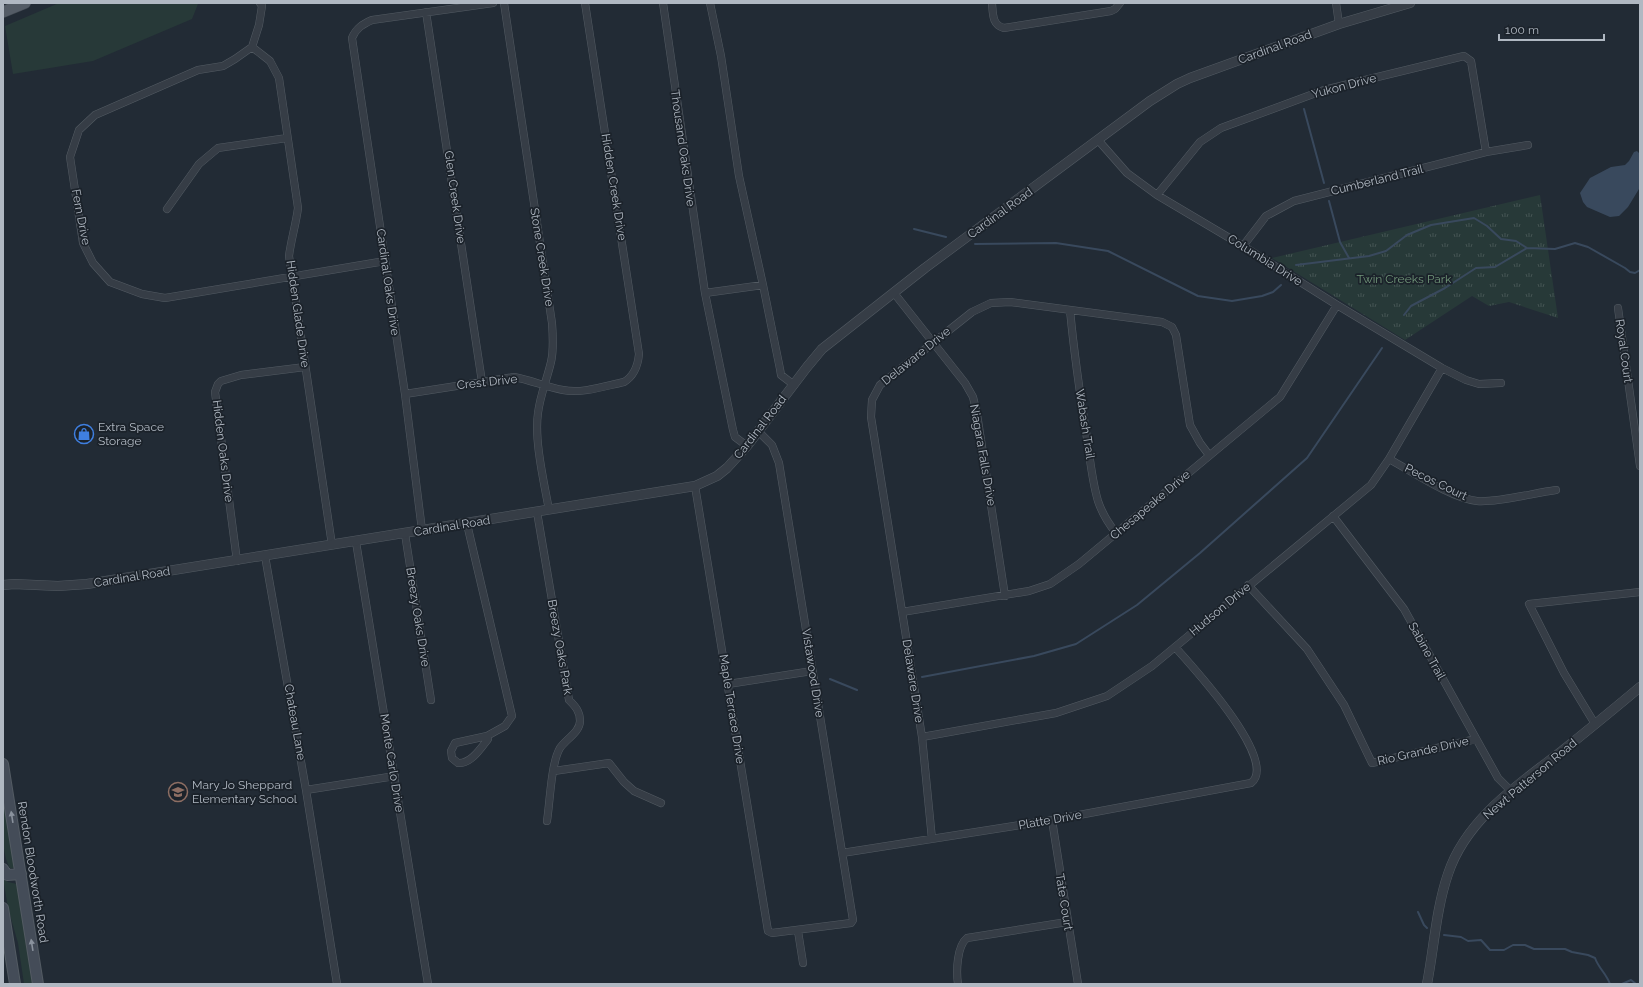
<svg xmlns="http://www.w3.org/2000/svg" width="1643" height="987" viewBox="0 0 1643 987" font-family="Raleway,sans-serif">
  <style>
    .grass { fill: #273938 }
    .park { fill: url(#park-tufts) }
    .water { fill: #39495d }
    .lines { fill: none; stroke-linecap: round; stroke-linejoin: round }
    .stream { stroke: #39495d; stroke-width: 2 }
    .minor-casing { stroke: #535b63; stroke-width: 8 }
    .tertiary-casing { stroke: #535b63; stroke-width: 10 }
    .secondary-casing { stroke: #535b63; stroke-width: 12 }
    .primary-casing { stroke: #3f464f; stroke-width: 12 }
    .minor { stroke: #363d46; stroke-width: 7 }
    .tertiary { stroke: #363d46; stroke-width: 9 }
    .secondary { stroke: #444c58; stroke-width: 10 }
    .primary { stroke: #545c66; stroke-width: 11 }
    .oneway { fill: #8a929d }
    .labels { text-anchor: middle; stroke-width: 3.5; stroke-linejoin: round; paint-order: stroke }
    .street-label { font-size: 12px; fill: #b0b8c2; stroke: #1b222a }
    .park-label { font-size: 12px; fill: #719679; stroke: #1b222a }
    .poi-label { font-size: 12px; fill: #b0b8c2; stroke: #1b222a; text-anchor: start }
  </style>
  <defs>
    <pattern id="park-tufts" width="24" height="20" patternUnits="userSpaceOnUse"><rect width="24" height="20" fill="#273938"/><path d="M3 7l-1-3M5 7V3M7 7l1-3M15 17l-1-3M17 17v-4M19 17l1-3" fill="none" stroke="#445453"/></pattern>
  </defs>
  <rect width="100%" height="100%" fill="#222b35"/>
  <path class="grass" d="M59 3H198V4L192 19 93 61 13 74 5 26Z
    M3 795 14 868H10C0 853 3 814 3 795Z
    M3 878 8 882 17 884 33 984H24L18 943 8 908Z"/>
  <path class="park" d="M1540 195 1558 318 1509 302 1489 306 1472 296 1405 340 1272 258Z"/>
  <path class="water" d="M1637 151 1640 154 1639 189 1628 207 1619 216 1610 217 1587 207 1583 202 1580 193 1590 178 1611 167 1625 165 1629 161 1634 152Z"/>
  <g class="lines">
    <path class="stream" d="M1304 109 1324 183
      M1329 201 1340 242 1349 258
      M914 229 946 237
      M975 244 1056 243 1108 251 1198 296 1232 301 1262 296 1273 292 1281 285
      M1296 265 1369 256 1386 251 1407 235 1431 225 1474 218 1487 226 1501 239 1516 241 1527 248 1555 249 1575 243 1588 247 1625 268 1630 272 1635 273 1640 270
      M1404 315 1411 306 1445 288 1476 268 1495 267 1527 248
      M922 677 1034 656 1076 644 1137 605 1200 553 1307 458 1382 348
      M830 679 857 690
      M1418 912 1424 925 1427 928
      M1444 935 1461 937 1468 941 1481 940 1490 950H1504L1513 945H1525L1534 949H1565L1572 952 1588 955 1595 958C1599 969 1606 973 1610 984
      M1622 984 1631 980 1636 984"/>
    <defs>
      <path id="minor" d="M260 3 262 6 259 25 252 47 235 59 223 66 198 70 95 115 79 130 70 157 83 243 93 263 110 282 142 294 165 298 385 261
        M504 3 552 323C553 336 554 349 551 362 547 379 540 396 538 413 534 440 544 482 549 510
        M663 3 705 293 733 430 735 437 747 446
        M710 3 721 56 739 176 763 285 780 369 781 375 794 385
        M992 3C993 14 992 25 1004 28L1111 11 1115 9 1120 3
        M1336 3 1339 24
        M426 12 482 382
        M252 47 270 61 279 78 298 208C296 224 291 240 289 256L332 545
        M1098 140 1127 173 1157 195 1243 246 1337 305 1442 368 1466 380 1479 384 1501 383
        M1157 195 1200 142 1221 128 1324 90 1464 56 1471 61 1486 152
        M167 209 199 164 218 148 287 138
        M1243 246 1266 216 1294 201 1486 152 1528 145
        M705 293 763 285
        M894 293 965 383 973 397 977 414 1005 596
        M1618 308 1640 466
        M1070 310C1074 352 1080 395 1087 438 1090 459 1092 481 1098 501 1102 513 1108 523 1116 533
        M405 394 514 377C531 380 546 387 563 390 582 394 605 386 624 382 634 376 638 365 639 354L585 3
        M1389 459C1413 472 1451 498 1477 501 1497 503 1534 493 1556 490
        M695 486 768 931 772 933 851 923 853 920 779 463 772 445 758 431
        M537 512 569 700C575 706 580 711 580 721 580 732 566 739 560 748 551 763 550 802 547 821
        M1333 516 1404 609 1498 778 1511 791
        M467 524 512 716 505 726 487 736
        M422 530 405 394 352 38C356 28 363 24 372 20L493 3
        M405 534 431 700
        M356 542 428 984
        M265 556 306 790 337 984
        M237 561 215 392 218 384 221 381 241 375 305 367
        M1248 585 1307 649 1344 705 1372 763 1476 739
        M902 612 1029 591 1050 584 1079 564 1280 397 1337 305
        M728 684 812 671
        M1595 724 1564 673 1529 604 1640 592
        M487 736 488 739C481 748 471 764 458 763L452 758 451 751 455 743Z
        M922 737 1056 713 1107 696 1152 666 1371 485 1389 459 1442 368
        M554 771 609 763 624 782 634 791 661 803
        M306 790 395 776
        M1052 820 1078 984
        M932 839 922 737 871 417 872 400 880 385 972 312 991 303 1010 302 1162 322 1172 327 1176 335 1190 425 1200 443 1209 455
        M842 853 1052 820 1251 783C1280 761 1191 665 1175 647
        M798 931 803 963
        M958 984C956 971 957 946 967 938L1067 922"/>
      <path id="tertiary" d="M3 585 14 584 58 586 87 584 695 486 717 476 727 468 747 446 807 367 822 349 925 268 1150 101 1177 84 1190 78 1339 24 1410 3
        M1427 984C1434 948 1436 909 1448 874 1466 819 1519 784 1562 751 1588 730 1614 709 1640 687"/>
      <path id="secondary" d="M3 764 38 984
        M3 869 7 875 21 874
        M3 908 15 984"/>
      <path id="primary" d="M3 12 25 3"/>
    </defs>
    <use href="#minor" class="minor-casing"/>
    <use href="#tertiary" class="tertiary-casing"/>
    <use href="#secondary" class="secondary-casing"/>
    <use href="#primary" class="primary-casing"/>
    <use href="#minor" class="minor"/>
    <use href="#tertiary" class="tertiary"/>
    <use href="#secondary" class="secondary"/>
    <use href="#primary" class="primary"/>
  </g>
  <defs><path id="oneway-solid" d="M-6-.8H1V-3.2L6.5 0L1 3.2V.8H-6Z"/></defs>
  <g class="oneway">
    <use href="#oneway-solid" transform="translate(12 817) rotate(-99)"/>
    <use href="#oneway-solid" transform="translate(32 945) rotate(-99)"/>
  </g>
  <defs>
    <symbol id="shop-ring" viewBox="-11 -11 22 22"><circle r="9.5" fill="#1b222a" stroke="#3f7fe0" stroke-width="1.5"/><path d="M-5-2.5h2.3a2.7 3.5 0 0 1 5.4 0H5L5.5 6h-11ZM-1.5-2.5h3a1.5 2.3 0 0 0-3 0Z" fill="#3f7fe0"/></symbol>
    <symbol id="school-ring" viewBox="-11 -11 22 22"><circle r="9.5" fill="#1b222a" stroke="#8d6e63" stroke-width="1.5"/><path d="M0-5L7-2L0 1L-7-2ZM-4 1L0 2.5L4 1V4Q0 6-4 4Z" fill="#8d6e63"/></symbol>
  </defs>
  <g fill-rule="evenodd">
    <use href="#shop-ring" x="73" y="423" width="22" height="22"/>
    <use href="#school-ring" x="167" y="781" width="22" height="22"/>
  </g>
  <g class="labels">
    <g class="street-label">
      <text transform="translate(1275 47) rotate(-20)" y="4">Cardinal Road</text>
      <text transform="translate(1344 86) rotate(-15)" y="4">Yukon Drive</text>
      <text transform="translate(683 148) rotate(82)" y="4">Thousand Oaks Drive</text>
      <text transform="translate(1377 180) rotate(-14)" y="4">Cumberland Trail</text>
      <text transform="translate(614 187) rotate(81)" y="4">Hidden Creek Drive</text>
      <text transform="translate(455 197) rotate(82)" y="4">Glen Creek Drive</text>
      <text transform="translate(1000 213) rotate(-36)" y="4">Cardinal Road</text>
      <text transform="translate(81 217) rotate(79)" y="4">Fern Drive</text>
      <text transform="translate(542 257) rotate(81)" y="4">Stone Creek Drive</text>
      <text transform="translate(1265 260) rotate(32)" y="4">Columbia Drive</text>
      <text transform="translate(388 282) rotate(82)" y="4">Cardinal Oaks Drive</text>
      <text transform="translate(298 314) rotate(82)" y="4">Hidden Glade Drive</text>
      <text transform="translate(1624 351) rotate(82)" y="4">Royal Court</text>
      <text transform="translate(916 356) rotate(-39)" y="4">Delaware Drive</text>
      <text transform="translate(487 382) rotate(-6)" y="4">Crest Drive</text>
      <text transform="translate(1085 424) rotate(81)" y="4">Wabash Trail</text>
      <text transform="translate(760 427) rotate(-52)" y="4">Cardinal Road</text>
      <text transform="translate(223 451) rotate(83)" y="4">Hidden Oaks Drive</text>
      <text transform="translate(983 455) rotate(80)" y="4">Niagara Falls Drive</text>
      <text transform="translate(1436 482) rotate(26)" y="4">Pecos Court</text>
      <text transform="translate(1150 505) rotate(-40)" y="4">Chesapeake Drive</text>
      <text transform="translate(452 526) rotate(-9)" y="4">Cardinal Road</text>
      <text transform="translate(132 577) rotate(-9)" y="4">Cardinal Road</text>
      <text transform="translate(1220 609) rotate(-40)" y="4">Hudson Drive</text>
      <text transform="translate(418 617) rotate(81)" y="4">Breezy Oaks Drive</text>
      <text transform="translate(560 647) rotate(80)" y="4">Breezy Oaks Park</text>
      <text transform="translate(1427 651) rotate(61)" y="4">Sabine Trail</text>
      <text transform="translate(813 673) rotate(81)" y="4">Vistawood Drive</text>
      <text transform="translate(913 681) rotate(81)" y="4">Delaware Drive</text>
      <text transform="translate(732 709) rotate(81)" y="4">Maple Terrace Drive</text>
      <text transform="translate(295 722) rotate(80)" y="4">Chateau Lane</text>
      <text transform="translate(1423 751) rotate(-13)" y="4">Rio Grande Drive</text>
      <text transform="translate(392 763) rotate(81)" y="4">Monte Carlo Drive</text>
      <text transform="translate(1530 779) rotate(-40)" y="4">Newt Patterson Road</text>
      <text transform="translate(1050 820) rotate(-10)" y="4">Platte Drive</text>
      <text transform="translate(33 872) rotate(81)" y="4">Rendon Bloodworth Road</text>
      <text transform="translate(1064 902) rotate(81)" y="4">Tate Court</text>
    </g>
    <g class="park-label">
      <text x="1404" y="283">Twin Creeks Park</text>
    </g>
    <g class="poi-label">
      <text x="98" y="431">Extra Space<tspan x="98" dy="14">Storage</tspan></text>
      <text x="192" y="789">Mary Jo Sheppard<tspan x="192" dy="14">Elementary School</tspan></text>
    </g>
  </g>
  <rect width="1643" height="987" fill="none" stroke="#b0b8c2" stroke-width="8"/>
  <path d="M1499 34v6h105v-6" fill="none" stroke="#b0b8c2" stroke-width="2"/>
  <text x="1505" y="34" font-size="12" fill="#b0b8c2" stroke="#1b222a" stroke-width="3" paint-order="stroke">100 m</text>
</svg>
